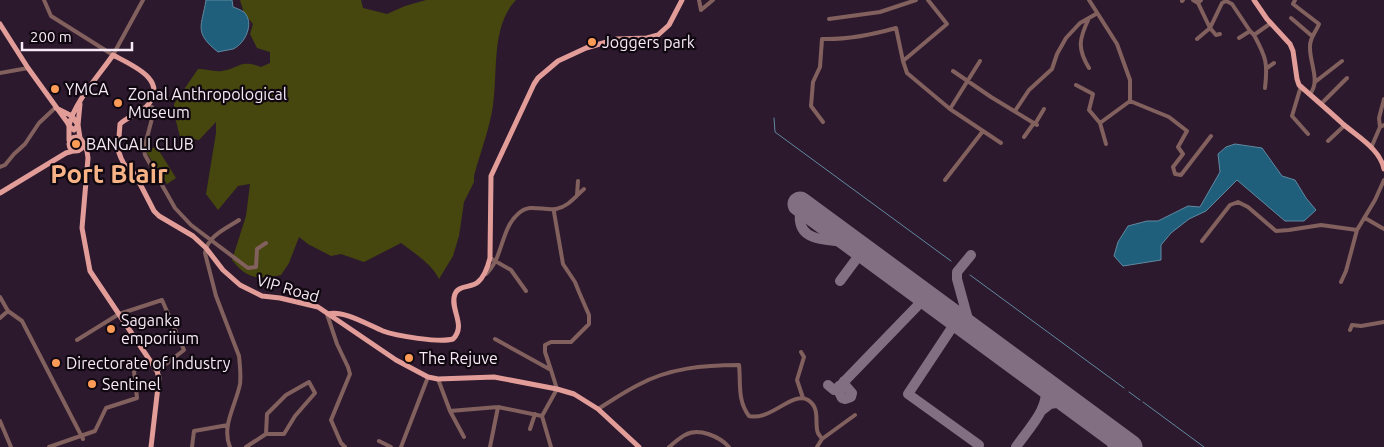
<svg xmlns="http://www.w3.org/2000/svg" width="1384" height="447" viewBox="0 0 1384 447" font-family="Ubuntu,sans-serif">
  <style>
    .green { fill: #45470e }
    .water { fill: #1f5f7c; stroke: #6089a1 }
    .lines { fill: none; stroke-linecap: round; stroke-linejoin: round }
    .stream { stroke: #6089a1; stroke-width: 1 }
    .taxiway { stroke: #827082; stroke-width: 10 }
    .runway { stroke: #827082; stroke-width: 25 }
    .minor { stroke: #81605d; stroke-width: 4 }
    .major { stroke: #e39d99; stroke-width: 5 }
    .poi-dot { fill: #fe9c57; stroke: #100810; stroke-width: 2 }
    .labels { text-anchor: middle; stroke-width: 4.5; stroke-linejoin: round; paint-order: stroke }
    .poi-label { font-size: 16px; fill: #f8eaf7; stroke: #100810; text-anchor: start }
    .street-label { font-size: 16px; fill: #f8eaf7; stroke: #100810 }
    .town-label { font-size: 26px; font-weight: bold; fill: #f7b286; stroke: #100810 }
  </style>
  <rect width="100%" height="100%" fill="#2d192d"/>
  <path class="green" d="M240 0H361L363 8 387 14 405 6 426 0H516C491 26 498 71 493 105 490 128 480 153 474 176V182L464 202 459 236 453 256 439 279C432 264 414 253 401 243L364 262 341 254 331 256 308 244 299 237 289 263 281 275C258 280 247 279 232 260L246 216 250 184 238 186 218 210 206 194 216 133V122L199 140 180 137 174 113V104L198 69C205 69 215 72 222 71 241 68 239 59 261 67L270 63V52L257 48 250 34 253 24 244 13Z
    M156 146 176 178 167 184 146 152Z"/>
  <path class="water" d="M206 0H232L233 7C236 8 241 10 244 12 255 23 245 44 233 49 228 50 222 51 218 52 193 32 202 26 206 0Z
    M1235 144 1262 148 1282 176 1295 180 1306 198 1316 210 1304 221H1285L1237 180 1206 211 1189 219 1171 233 1161 245V260L1123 266 1114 256 1118 242 1128 226 1147 221H1158L1188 206 1200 207 1220 172 1218 154 1226 147Z"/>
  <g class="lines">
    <path class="stream" d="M774 118 775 132 951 261
      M970 275 1124 388
      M1129 392 1140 400
      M1143 402 1204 447"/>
    <path class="taxiway" d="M827 223 813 205 807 204C801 208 799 214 800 221 803 245 837 238 854 244
      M840 281 863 250
      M957 320 908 394 979 445
      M971 330 957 279V272L971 255
      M828 385 834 390 837 389 925 298H928
      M839 386V392L842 398 845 399 851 397 852 393 845 385 844 381
      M1041 411 1050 404 1068 401
      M1107 430 1113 447
      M1016 447C1028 429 1051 408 1045 384"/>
    <path class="runway" d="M800 204 1130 447"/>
    <path class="minor" d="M44 0 51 16 113 55 143 0
      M699 0 701 10 713 0
      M1089 0 1117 44 1130 80V101L1169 117 1187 131 1178 147 1183 154 1173 167 1175 174 1181 175 1211 136
      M1193 0 1198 3 1196 0
      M1295 0 1293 4 1319 24C1316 32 1310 37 1310 46 1309 62 1321 81 1310 94
      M1182 1 1183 0
      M1089 18C1079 39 1077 48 1089 68
      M1291 18 1312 36
      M829 19 880 12 916 0
      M1220 34 1216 35 1210 28 1222 3 1226 1 1232 4 1250 31
      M1254 35C1266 57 1268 63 1265 88
      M1239 38 1250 31 1254 35 1271 23
      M1197 39 1210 28 1198 3 1201 0
      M903 61 907 73 950 109 1001 143
      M1267 68 1274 63
      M953 71 991 97 1037 125
      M0 73 28 68
      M1315 82 1342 61
      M1076 85 1093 94 1089 110 1100 123 1130 101
      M1301 86 1292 116 1308 134
      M1321 104 1347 78
      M145 107H152L154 111 144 149 145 155 175 208 191 225 248 268 256 267 257 249 266 243
      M950 109 980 61
      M1015 111 1029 90 1052 69 1057 54 1066 38 1080 23 1096 14
      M823 122 811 106 813 82 820 67 822 39C848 40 871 35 896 28L903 61 947 24 928 0
      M1100 123 1106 144
      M1035 124 1044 109
      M1380 127 1379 118 1384 99
      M1024 137 1034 123
      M1328 141 1345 125
      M1371 148 1380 127 1384 125
      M0 167 5 165 14 154 25 144 39 123 55 108
      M945 180 983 131
      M577 195 578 181
      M1365 218 1384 229
      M1202 241 1230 205 1238 202 1248 207 1276 231 1289 230 1321 225 1357 230 1375 200 1384 180
      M490 258 511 270 526 291
      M486 274C504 257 500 229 519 213 530 203 543 211 556 209 568 207 576 196 584 189
      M1341 282 1346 271 1357 230
      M0 297 8 311 22 321 83 439
      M327 314 337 344 348 367 350 374 331 420 341 443 345 447
      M0 318 8 311
      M1350 330 1352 325 1361 326 1384 322
      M77 340 119 314 162 300 184 350 157 371
      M801 352 804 357 797 380 803 398
      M551 370 545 352V345L551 342H571L589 324V315L579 292 575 282 563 264 554 212 555 209
      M438 379 450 411 498 407 542 416 557 389 551 370 495 339
      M598 409C611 401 624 392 638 385 669 368 704 365 739 365 741 383 737 400 749 416 771 421 792 391 808 400 821 408 814 424 818 433 819 435 821 437 822 439
      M450 411 464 437
      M542 416 551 447
      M0 421 11 447
      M530 429 535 414
      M379 441 391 447
      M49 447 95 431 106 408 137 398 134 371 149 359
      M192 447 194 431 228 425
      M230 447C221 426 236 405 240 384 241 375 240 365 239 356L216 296 205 253C207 236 227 228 239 220
      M246 447 266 434H284L295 416 315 393 309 382 286 395 267 414 266 434
      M401 447 428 377
      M490 447 498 407
      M669 447C674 443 679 438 685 435 699 427 720 437 729 447
      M817 447 822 439 855 415"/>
    <path class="major" d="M1254 0 1267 19 1290 44 1293 51 1297 79 1299 85C1314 98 1329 111 1343 124 1358 137 1380 149 1384 169
      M0 24 28 68 67 122 69 126V140
      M80 104 78 125 80 138
      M56 108 72 116 78 125
      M78 125 74 130 69 126C73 104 100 74 113 55 131 65 171 80 146 107 139 114 127 117 120 124L118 150 121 158 124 164 135 174 154 211 159 216 193 236 206 248 223 270 240 285 262 296 280 298 318 307 396 360 428 377 438 379 494 377 557 389 574 394 598 409 639 447
      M69 144a7 7 0 1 1 14 0a7 7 0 1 1-14 0Z
      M83 142 87 151 88 158 82 228 90 271 157 371 159 378 151 447
      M0 193 66 153 73 151
      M328 314C344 310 368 325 383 331 396 336 440 343 453 339 467 325 449 309 455 294 458 285 472 288 478 282 485 276 488 266 490 258L491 176 534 84 538 78 558 61 586 48 617 39 647 38 658 35 669 25 682 0"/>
  </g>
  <g class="poi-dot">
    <circle cx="592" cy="42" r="5"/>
    <circle cx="55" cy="89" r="5"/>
    <circle cx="118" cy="103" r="5"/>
    <circle cx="76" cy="144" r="5"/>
    <circle cx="111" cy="329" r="5"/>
    <circle cx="409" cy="358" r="5"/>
    <circle cx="56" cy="363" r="5"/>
    <circle cx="92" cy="384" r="5"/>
  </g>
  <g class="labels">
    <g class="poi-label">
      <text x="602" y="48">Joggers park</text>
      <text x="65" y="95">YMCA</text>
      <text x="128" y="100">Zonal Anthropological<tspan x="128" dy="18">Museum</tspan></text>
      <text x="86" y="150">BANGALI CLUB</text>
      <text x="121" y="326">Saganka<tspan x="121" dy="18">emporiium</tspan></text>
      <text x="419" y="364">The Rejuve</text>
      <text x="66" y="369">Directorate of Industry</text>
      <text x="102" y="390">Sentinel</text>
    </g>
    <g class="street-label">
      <text transform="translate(288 288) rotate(16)" y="6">VIP Road</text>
    </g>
    <g class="town-label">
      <text x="109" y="183">Port Blair</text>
    </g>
  </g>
  <path d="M22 42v8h110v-8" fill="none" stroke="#f8eaf7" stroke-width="2.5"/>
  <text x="30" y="42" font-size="15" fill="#f8eaf7" stroke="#100810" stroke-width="4" paint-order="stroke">200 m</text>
</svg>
